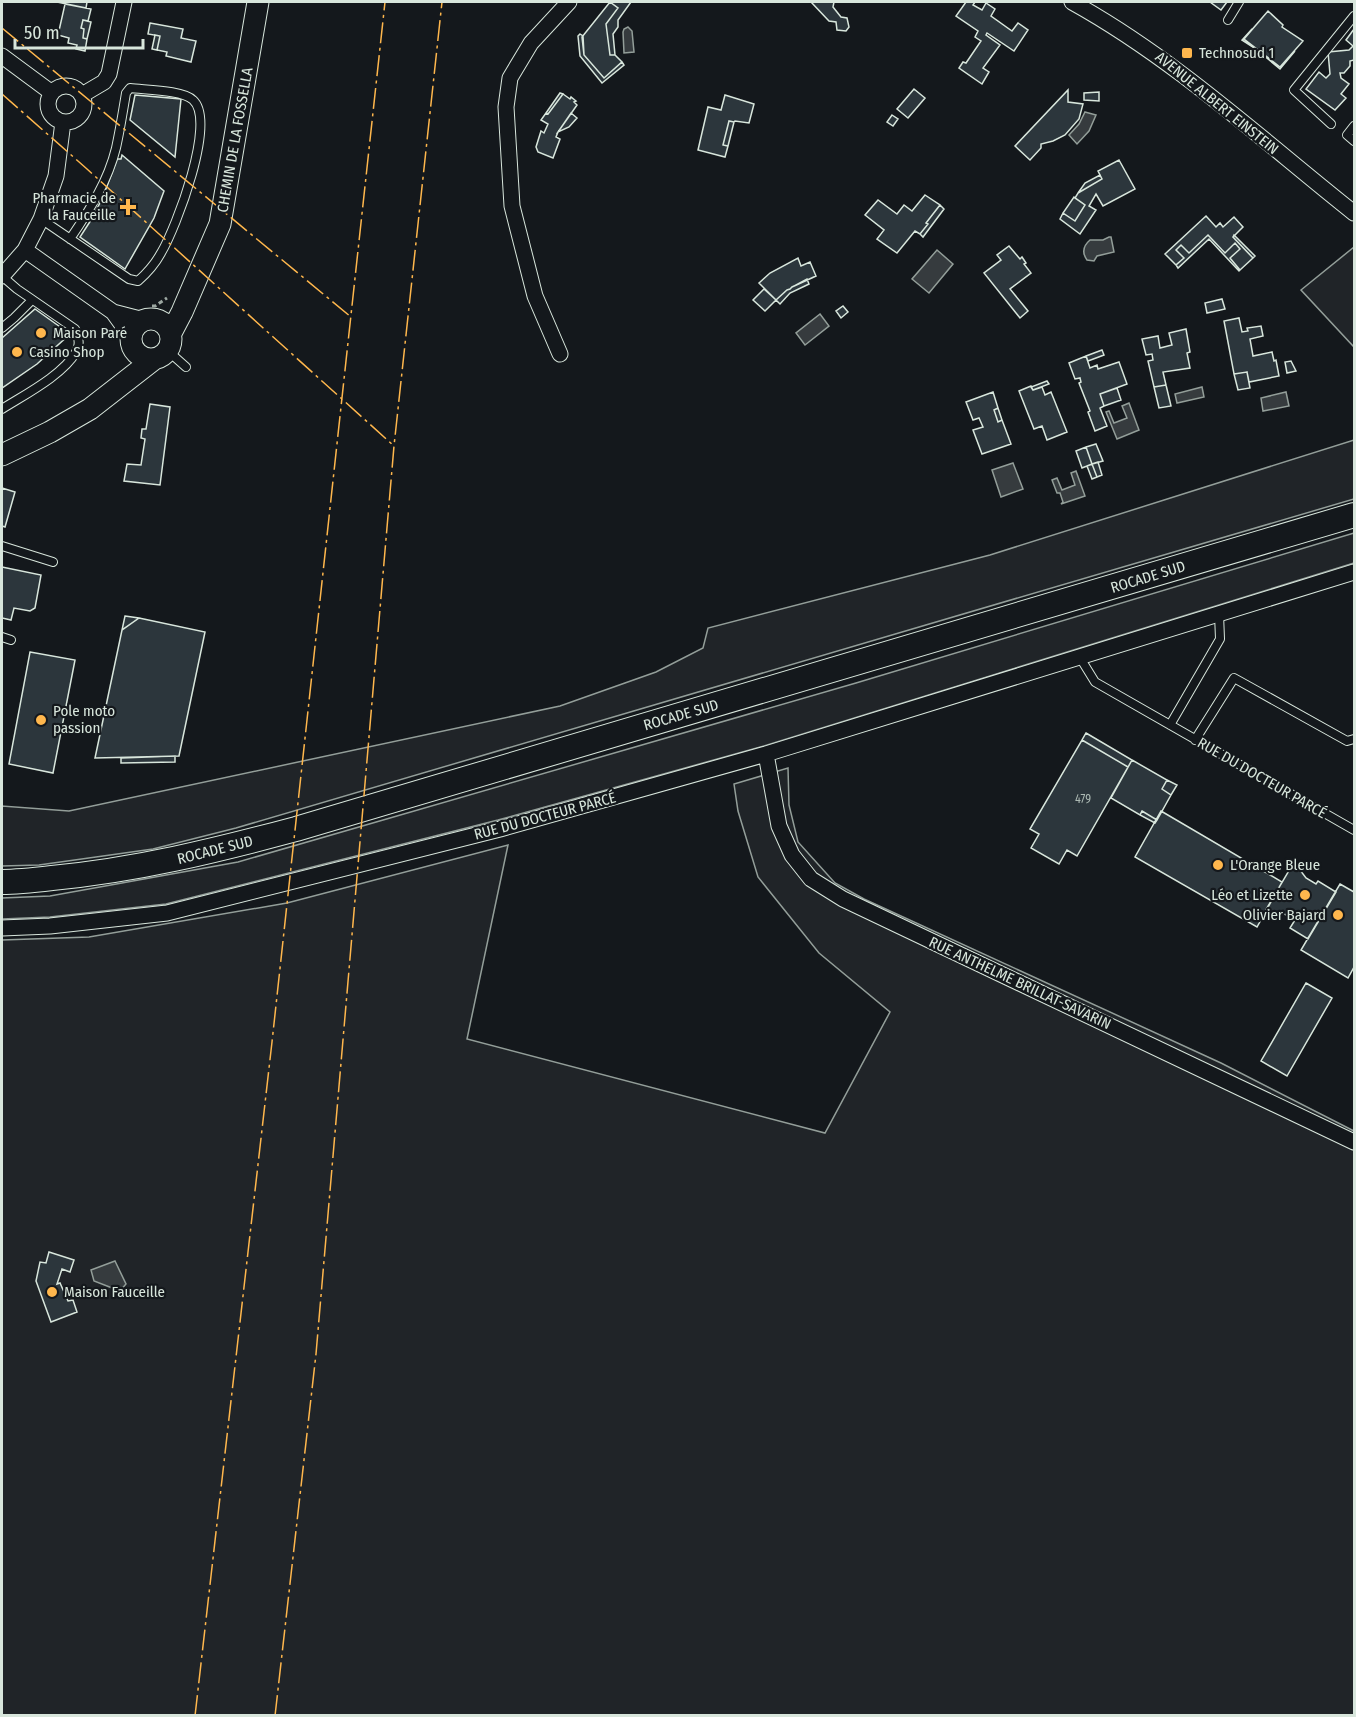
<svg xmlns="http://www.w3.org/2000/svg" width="1356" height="1717" viewBox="0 0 1356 1717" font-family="'Fira Sans Condensed',sans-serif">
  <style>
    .green { fill: #202428; stroke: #939e99; stroke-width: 1.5 }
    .water { fill: #363b3e; stroke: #939e99; stroke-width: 1.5 }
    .building { fill: #2c363c; stroke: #d8e6dc; stroke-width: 1.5 }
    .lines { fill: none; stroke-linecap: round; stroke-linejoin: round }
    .lane-casing { stroke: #d8e6dc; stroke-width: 10 }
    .street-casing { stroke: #d8e6dc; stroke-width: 17 }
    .secondary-casing { stroke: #d8e6dc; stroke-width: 23 }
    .primary-casing { stroke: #d8e6dc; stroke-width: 26 }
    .path { stroke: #9da8a2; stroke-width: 3; stroke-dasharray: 4.5 3; stroke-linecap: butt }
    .lane { stroke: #14181c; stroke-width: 8 }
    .street { stroke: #14181c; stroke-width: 15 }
    .secondary { stroke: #14181c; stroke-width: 21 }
    .primary { stroke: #14181c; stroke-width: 24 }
    .power { stroke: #ffb74d; stroke-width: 1.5; stroke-dasharray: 21 4.5 3 4.5; stroke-linecap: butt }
    .poi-dot { fill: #ffb74d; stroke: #14181c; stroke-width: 2 }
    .labels { text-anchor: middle; stroke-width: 4.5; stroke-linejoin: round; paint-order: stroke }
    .number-label { font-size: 12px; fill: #adbab4 }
    .poi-label { font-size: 15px; fill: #d8e6dc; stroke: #14181c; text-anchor: start }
    .street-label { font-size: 15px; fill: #d8e6dc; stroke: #14181c }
  </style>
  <rect width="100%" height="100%" fill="#14181c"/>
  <path class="green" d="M1354 247V347L1301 290Z
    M1354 440V499L236 828 153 849 39 865 2 866V806L69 811 560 706 656 672 703 648 708 628 990 555Z
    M1354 533V563L764 746 498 820 166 904 50 917 2 919V898L50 896 238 862 856 683Z
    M788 768 789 805 798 842 835 883 864 899 1221 1063 1354 1131V1715H2V940L89 937 287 903 508 845 467 1039 825 1133 890 1012 819 953 758 877 738 811 734 784Z"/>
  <path class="water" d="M628 27 632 31 634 52 624 53 623 32 624 29Z
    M1085 112 1096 115 1089 131 1077 144 1069 135 1079 124Z
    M1109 237H1111L1114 252 1097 256 1094 261 1087 260C1082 253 1083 246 1090 240H1103Z
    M937 250 953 264 929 293 912 279Z
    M820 314 829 326 805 345 796 333Z
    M1202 387 1204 397 1177 403 1175 394Z
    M1286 392 1289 406 1263 411 1261 398Z
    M1129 403 1139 430 1117 439 1106 412 1109 411 1114 423 1127 418 1122 406Z
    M1013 463 1023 489 1001 497 992 470Z
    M1076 471 1085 496 1061 504 1063 502 1060 493H1057L1052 480 1057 478 1062 490 1075 485 1071 473Z
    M115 1261 126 1284 120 1291 94 1281 91 1270Z"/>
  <path class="building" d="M57 2H87L86 8Z
    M610 2 618 8 606 24 610 55H615L622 62 604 78 584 55 582 37Z
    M610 2H631L618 20V27L613 34 615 55H610L606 24 618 8Z
    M811 2H834L833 7 841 17 847 18 849 27 846 31 837 30 836 22 829 21Z
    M966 2H975L973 5 982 10 986 3 995 9 991 16 1012 31 1018 23 1028 30 1014 51 987 33 986 35 1000 45 983 68 989 72 982 84 959 68 963 62 966 63 981 41 975 37 978 31 956 16Z
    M1210 2H1227L1221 10Z
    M65 4 91 9 88 21 83 20 81 28 84 29 83 38 87 39 85 51 76 49 77 45 68 43 69 38 58 35Z
    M1268 11 1283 25 1282 27 1303 41 1280 67 1244 39Z
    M83 20 91 22 87 39 83 38 84 29 81 28Z
    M150 23 183 29 181 38 196 41 191 62 166 56 167 52 157 50 160 36 148 34Z
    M1252 29 1244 39 1280 67 1295 51 1280 69 1256 49 1242 40Z
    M1354 29V60L1350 61V66L1344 73H1340L1341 78 1349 84 1341 94 1346 98 1335 110 1306 89 1319 72 1326 78 1330 74 1328 52 1349 50 1353 46 1346 40Z
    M580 34 583 36 584 55 604 78 622 62 624 65 602 83 580 56 578 36Z
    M155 35 160 36 157 50 152 49Z
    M914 89 925 98 908 118 897 109Z
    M1068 90V102L1083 104 1079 119 1065 135 1053 141 1041 144V148L1030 160 1015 146Z
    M1099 92V101L1084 100V93Z
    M560 93 563 94 548 114 546 113Z
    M563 94 570 99 571 97 576 101 574 102 577 105 558 132 556 137 560 139 553 158 538 152 536 147 541 131 544 133 548 124 541 120 546 113 548 114Z
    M135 95 181 99 175 157 130 120Z
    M725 95 754 104 749 123 735 121 734 122 729 121 723 145 728 146 725 157 698 150 708 107 721 110Z
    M571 113 577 118 569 127 558 132Z
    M892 115 898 119 893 126 887 122Z
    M729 121 734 122 728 146 723 145Z
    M122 155 164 191 154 218 125 269 80 237 91 220 103 197 117 159H121Z
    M1119 160 1135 189 1103 206 1096 194 1089 206 1096 210 1080 234 1060 219 1063 213 1075 221 1085 205 1075 198 1078 193 1102 179 1098 171Z
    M1100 175 1102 179 1078 193 1085 183Z
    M925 195 940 205 926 223 928 224 920 234 915 231 897 253 877 239 884 230 865 215 878 200 897 214 904 205 912 211Z
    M1074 197 1085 205 1075 221 1063 213Z
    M940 205 944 209 923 237 920 234 928 224 926 223Z
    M1206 216 1216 227 1220 223 1223 227 1234 217 1243 227 1233 237 1253 258 1240 270 1230 258 1240 249 1235 243 1225 253 1208 235 1189 253 1181 245 1176 250 1184 258 1176 265 1165 254Z
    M1208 235 1225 253 1235 243 1240 249 1230 258 1240 270 1239 271 1209 239 1178 268 1176 265 1184 258 1176 250 1181 245 1189 253Z
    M1234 235 1255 256 1253 258 1233 237Z
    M1009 246 1020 259 1022 257 1026 263 1024 264 1031 273 1010 289 1028 311 1020 318 984 273 1001 260 997 255Z
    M798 258 801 266 810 262 816 276 792 287 790 289 787 290 776 300 759 283 770 273Z
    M807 279 809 284 790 293 780 304 776 300 787 290 790 289 792 287Z
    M764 289 776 300 765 311 753 300Z
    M1222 299 1225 309 1207 313 1205 303Z
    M843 306 848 312 841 318 836 311Z
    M35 309 70 334 37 364 2 388V338Z
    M1239 318 1242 332 1248 331 1247 328 1261 326 1263 336 1250 339 1253 356 1272 352 1274 361 1276 360 1279 376 1249 382 1247 372 1234 374 1224 321Z
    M1186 329 1190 352 1187 353 1190 368 1163 372 1166 385 1154 387 1148 361 1153 360 1152 354 1146 355 1142 339 1158 336 1160 348 1172 345 1169 333Z
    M1102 350 1104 355 1088 361 1086 356Z
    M1086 356 1090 368 1097 365 1098 369 1119 362 1127 384 1100 394 1104 406 1100 408 1107 426 1095 431 1088 412 1090 411 1079 383 1081 382 1080 378 1075 379 1069 363Z
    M1291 361 1296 371 1287 373 1285 362Z
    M1247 372 1250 388 1238 390 1234 374Z
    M1047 381 1049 384 1033 390 1031 387Z
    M1166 385 1171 406 1159 408 1154 387Z
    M1031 386 1033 390 1042 387 1045 395 1051 392 1067 432 1047 440 1042 426 1034 429 1019 391Z
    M1117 388 1121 400 1104 406 1100 394Z
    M993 392 998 408 994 410 998 422 1002 420 1011 444 982 454 973 430 983 427 979 418 973 420 966 402Z
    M150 404 170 407 160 485 124 481 127 464 141 465 145 439 141 438 142 429H146Z
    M998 408 1002 420 998 422 994 410Z
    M1096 444 1103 461 1092 464 1086 447Z
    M1086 447 1092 464 1082 468 1076 451Z
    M1098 462 1102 475 1097 477 1092 464Z
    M1092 464 1097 477 1092 479 1087 466Z
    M2 488 15 492 5 527 2 526Z
    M2 567 41 575 35 608 30 611 14 608 11 620 2 618Z
    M125 616 139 618 122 630Z
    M139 618 205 632 179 756 95 758 122 630Z
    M30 652 75 660 53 773 9 764Z
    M1086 733 1132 760 1128 767 1082 740Z
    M1082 740 1128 767 1077 856 1067 850 1059 864 1031 848 1039 834 1030 829Z
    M175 756V762L121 763V758Z
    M1132 760 1167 780 1162 789 1171 795 1157 820 1142 811 1140 815 1111 798Z
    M1167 780 1177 785 1171 795 1162 789Z
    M1142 811 1157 820 1155 823 1140 815Z
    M1161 811 1282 882 1257 927 1135 857Z
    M1294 862 1306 878 1316 884 1318 881 1336 892 1308 939 1290 928 1295 920 1281 912 1276 920 1264 913Z
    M1340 884 1354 892V967L1348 978 1301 950Z
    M1306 983 1332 998 1287 1076 1261 1061Z
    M49 1252 74 1260 70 1272 62 1269 57 1284 60 1283 68 1301 73 1300 77 1312 51 1322 36 1281 40 1262 46 1263Z"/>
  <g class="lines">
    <defs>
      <path id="lane" d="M1228 20 1239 2
        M1331 124 1294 90 1354 16
        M1354 126 1347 135 1354 141
        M41 219 129 279 138 281C147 273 155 264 161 253 176 228 217 121 193 100 183 90 146 90 130 88L126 93C123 111 120 130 116 148 108 181 89 211 70 239
        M2 328 14 318 32 300
        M168 351 186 367
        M2 409C24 395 63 375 76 352 81 344 78 337 75 329L17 289 2 276
        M2 546 53 562
        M2 637 11 640
        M1079 656 1095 682 1354 830
        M1170 725 1220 639 1219 614
        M1195 740 1234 678 1347 741 1354 739"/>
      <path id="street" d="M1072 2C1175 59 1262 140 1354 213
        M2 56 52 93
        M48 104a18 18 0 1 1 36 0a18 18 0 1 1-36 0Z
        M82 95 104 82 109 74 124 2
        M63 122 56 176 41 219 25 250 113 312 131 337
        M2 276 25 250
        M113 312 144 320
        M560 354 535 296 512 206 506 107 510 78 531 43 569 2
        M766 754 779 826 792 855 811 879 843 899 1354 1142
        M2 928 50 926 167 913 500 829 766 754 1354 572"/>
      <path id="secondary" d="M131 339a20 20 0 1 1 40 0a20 20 0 1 1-40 0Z
        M171 333 182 312 220 224 258 2
        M2 455 50 432 90 409 153 360"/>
      <path id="primary" d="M2 882C18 882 35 880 52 878 136 870 214 851 296 829L1354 515"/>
    </defs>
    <use href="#lane" class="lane-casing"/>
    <use href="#street" class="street-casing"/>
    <use href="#secondary" class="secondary-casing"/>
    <use href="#primary" class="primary-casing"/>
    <path class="path" d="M152 306H155L167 298"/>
    <use href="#lane" class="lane"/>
    <use href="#street" class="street"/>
    <use href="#secondary" class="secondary"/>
    <use href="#primary" class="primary"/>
    <path class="power" d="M2 28 351 317
      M2 94 87 169 394 446
      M195 1716 272 1042 385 2
      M275 1716 316 1354 394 446 442 2"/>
  </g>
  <g class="poi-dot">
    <rect x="1181" y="47" width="12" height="12" rx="3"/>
    <path d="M125 198h6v6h6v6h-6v6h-6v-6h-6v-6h6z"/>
    <circle cx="41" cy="333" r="6"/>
    <circle cx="17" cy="352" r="6"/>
    <circle cx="41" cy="720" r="6"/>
    <circle cx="1218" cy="865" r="6"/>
    <circle cx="1305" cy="895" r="6"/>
    <circle cx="1338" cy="915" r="6"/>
    <circle cx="52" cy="1292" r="6"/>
  </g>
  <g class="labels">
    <g class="number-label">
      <text x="1083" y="803">479</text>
    </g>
    <g class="poi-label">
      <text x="1199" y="58">Technosud 1</text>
      <text x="116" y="203" text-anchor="end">Pharmacie de<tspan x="116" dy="17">la Fauceille</tspan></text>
      <text x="53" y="338">Maison Paré</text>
      <text x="29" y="357">Casino Shop</text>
      <text x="53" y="716">Pole moto<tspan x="53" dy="17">passion</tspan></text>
      <text x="1230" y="870">L'Orange Bleue</text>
      <text x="1293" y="900" text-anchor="end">Léo et Lizette</text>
      <text x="1326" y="920" text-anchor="end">Olivier Bajard</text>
      <text x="64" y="1297">Maison Fauceille</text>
    </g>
    <g class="street-label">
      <text transform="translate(1217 103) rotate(39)" y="5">AVENUE ALBERT EINSTEIN</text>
      <text transform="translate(235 140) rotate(-80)" y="5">CHEMIN DE LA FOSSELLA</text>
      <text transform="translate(1148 577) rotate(-17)" y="5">ROCADE SUD</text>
      <text transform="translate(681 715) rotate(-16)" y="5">ROCADE SUD</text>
      <text transform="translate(1262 778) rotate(30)" y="5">RUE DU DOCTEUR PARCÉ</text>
      <text transform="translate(545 816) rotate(-15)" y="5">RUE DU DOCTEUR PARCÉ</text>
      <text transform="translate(215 850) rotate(-14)" y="5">ROCADE SUD</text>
      <text transform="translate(1020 983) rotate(25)" y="5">RUE ANTHELME BRILLAT-SAVARIN</text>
    </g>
  </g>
  <rect width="1356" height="1717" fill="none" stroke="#d8e6dc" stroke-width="6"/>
  <path d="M15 39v9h128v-9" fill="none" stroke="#d8e6dc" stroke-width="3"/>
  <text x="24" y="39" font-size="18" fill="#d8e6dc" stroke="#14181c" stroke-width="4.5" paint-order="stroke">50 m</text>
</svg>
